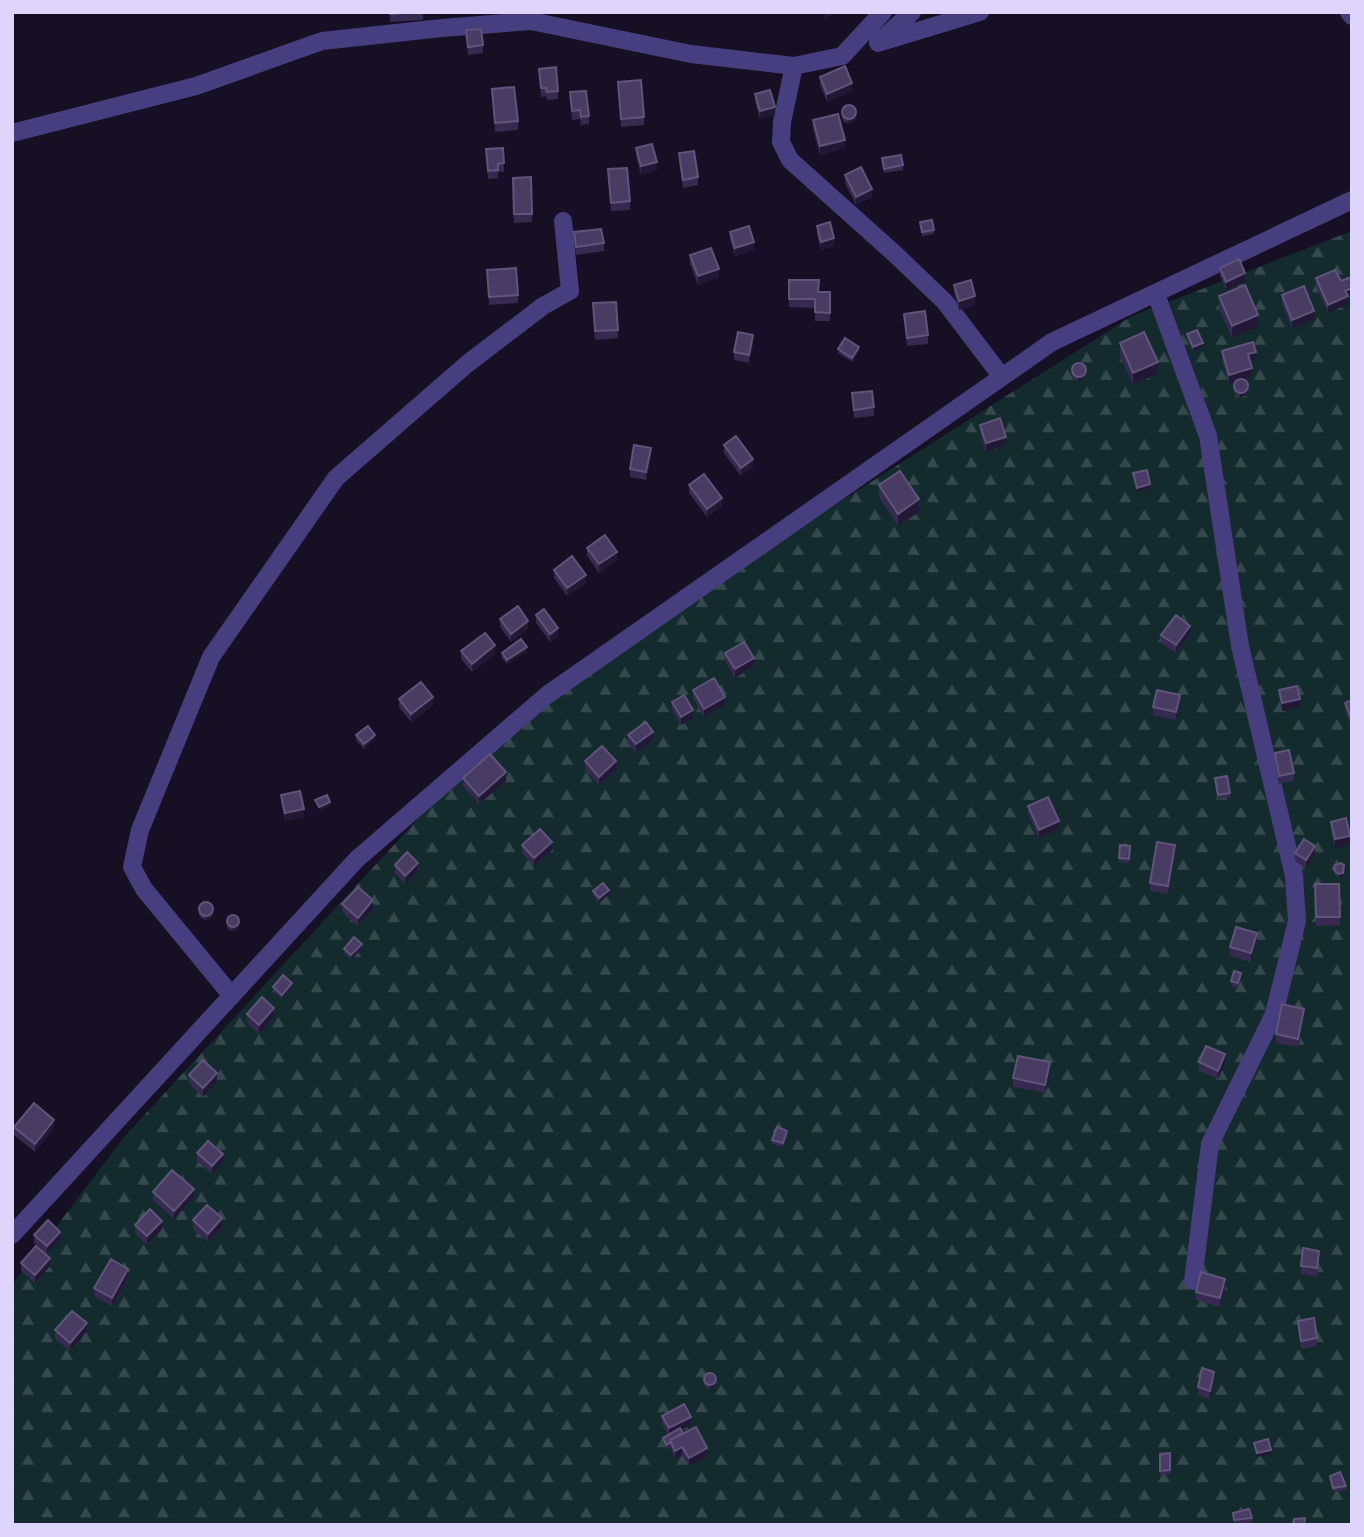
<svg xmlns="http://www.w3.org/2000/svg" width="1364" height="1537" viewBox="0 0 1364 1537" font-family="'Archivo Narrow',sans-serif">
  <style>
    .forest { fill: url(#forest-firs) }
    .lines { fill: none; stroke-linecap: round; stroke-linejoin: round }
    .minor { stroke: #473e7f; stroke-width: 18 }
    .wall { fill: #362a50 }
    .shaded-wall { fill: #211836 }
    .building { fill: #483c62; stroke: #5f547a; stroke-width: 2 }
  </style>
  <defs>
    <pattern id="forest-firs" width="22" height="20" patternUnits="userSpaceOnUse" patternTransform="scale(1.75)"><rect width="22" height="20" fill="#132b2d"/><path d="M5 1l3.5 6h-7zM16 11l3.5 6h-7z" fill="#35494c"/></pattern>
  </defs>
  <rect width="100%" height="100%" fill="#151023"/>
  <path class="forest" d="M1352 231V1525H12V1285L124 1137 491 740 753 557 1132 316Z"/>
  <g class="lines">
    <path class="minor" d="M912 12 878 43 980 12
      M1349 12 1352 16
      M794 66 782 122 781 142 790 160 896 255 945 302 1002 377
      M12 133 196 86 322 41 442 28 531 21 691 54 794 66 842 56 883 12
      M1156 294 1208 436 1240 646 1294 876 1297 921 1274 1014 1210 1144 1193 1281
      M232 996 144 889 132 867 140 830 211 657 336 478 467 364 543 306 570 291 563 221
      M12 1235 357 859 547 695 1052 342 1352 200"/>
  </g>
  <path class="wall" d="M390 12H423V20L390 22Z
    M466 30 483 45V53L468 55Z
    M539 69 558 91V99L547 100 546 96 541 97Z
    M820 77 852 91 827 102 820 85Z
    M618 82 644 117V125L621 127Z
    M492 89 518 121V130L495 132Z
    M570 92 589 116V124L581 125 580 119 572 120Z
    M755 94 775 115 760 119 755 102Z
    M842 114 856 118 853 122 849 123 844 122 842 118Z
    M813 120 845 148 820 155 813 129Z
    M636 148 657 170 641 175 636 156Z
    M486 149 504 163V172H498V178L488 179Z
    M679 153 698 177V185L683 188 679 162Z
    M882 158 903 165V170L884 173Z
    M608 169 630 201V210L611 211Z
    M845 175 872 197 856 205 845 183Z
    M531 177 532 222 514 223 513 178Z
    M920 222 934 230V234L922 236Z
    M817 226 834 246 821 250 817 234Z
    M574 232 604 243V251L576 255Z
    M730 232 754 250 735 256 730 240Z
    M690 255 719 277 698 285 690 264Z
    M1220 268 1245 282 1226 290 1220 276Z
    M487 270 518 295V303L489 305Z
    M1316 278 1348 298V304L1328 313 1316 286Z
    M789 280 819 292H830V321H815V308L789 307Z
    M954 285 975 305 959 310 954 293Z
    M1282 295 1314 319 1292 328 1282 304Z
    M1219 296 1258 327 1232 338 1219 309Z
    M616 302 618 338 595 340 593 311Z
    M904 314 928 335V344L907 346Z
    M1187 334 1203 347 1193 352 1187 339Z
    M1120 343 1158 374 1133 385 1120 356Z
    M753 344 749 363 734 360V352Z
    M838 349 859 351 852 362 838 353Z
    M1222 351 1256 360 1251 362 1252 376 1241 380 1247 392 1245 396 1240 397 1236 396 1234 392V388L1237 381 1229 384 1222 360Z
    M1072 371 1085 376 1083 380 1078 381 1074 380 1072 375Z
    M852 393 874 407V416L854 418Z
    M980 425 1006 445 986 452 980 433Z
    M724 445 753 467 741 476 724 453Z
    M651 457 646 480 630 477V469Z
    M689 485 722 506 707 517 689 493Z
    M879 485 919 512 898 526 879 497Z
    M587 548 617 560 599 573 587 556Z
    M554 570 586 583 567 596 554 578Z
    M536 615 558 636 550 642 536 623Z
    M500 619 528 629 511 642 500 627Z
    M1190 634 1176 653 1161 643V635Z
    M461 651 495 654 472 672 461 659Z
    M527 651 507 664 502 658V653Z
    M725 653 754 666 735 678 725 661Z
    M693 690 725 705 704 717 693 698Z
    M1279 690 1300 707 1282 711 1279 698Z
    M399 699 433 705 411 722 399 707Z
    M1352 700V729L1345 711V703Z
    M672 702 693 719 681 725 672 710Z
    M1180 703 1176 720 1153 715V707Z
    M356 735 375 739 364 749 356 740Z
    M628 735 653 740 636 753 628 743Z
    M1275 753 1294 773V781L1279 784 1275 761Z
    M585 761 616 770 599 785 585 770Z
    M463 778 506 781 479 804 463 786Z
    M1215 778 1230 793V797L1218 799Z
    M281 795 304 817 285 821 281 803Z
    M1028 806 1059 829 1039 838 1028 814Z
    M1331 822 1350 844 1335 848 1331 830Z
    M522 845 552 850 534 866 522 853Z
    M1120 845 1130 846 1129 863 1119 862Z
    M1295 853 1315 854 1306 868 1295 861Z
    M1175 854 1168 894 1150 891V883Z
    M395 865 418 871 405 884 395 873Z
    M1334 869 1344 870 1343 877 1339 878 1336 876 1334 873Z
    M1315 884H1339L1340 925 1316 926Z
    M593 891 609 894 599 903 593 895Z
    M342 904 373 909 358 926 342 912Z
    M199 910 213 915 210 919 206 920 201 918 199 914Z
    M227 922 239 926 237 930 233 931 229 930 227 926Z
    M1257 942 1251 962 1230 956V947Z
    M362 948 351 960 344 953V949Z
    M1241 977 1238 988 1231 986V981Z
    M273 987H292L282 999 273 991Z
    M247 1014 274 1017 259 1034 247 1023Z
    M1304 1017 1298 1047 1276 1043V1034Z
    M1199 1062 1225 1063 1218 1079 1199 1071Z
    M1050 1071 1045 1093 1013 1087V1078Z
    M189 1075 217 1082 203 1097 189 1083Z
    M14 1127 54 1128 35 1152 14 1135Z
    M787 1135 783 1147 772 1144V1140Z
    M197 1153 223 1162 212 1174 197 1161Z
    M153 1192 194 1197 174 1219 153 1200Z
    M193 1220 222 1227 208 1242 193 1229Z
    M135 1225 162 1229 147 1245 135 1233Z
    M34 1235 60 1240 47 1254 34 1243Z
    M1319 1259 1317 1277 1301 1274V1266Z
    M21 1263 50 1266 35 1283 21 1271Z
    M128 1277 112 1306 94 1296V1288Z
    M1225 1287 1220 1307 1196 1300V1292Z
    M1298 1321 1317 1338V1346L1301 1349 1298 1329Z
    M55 1330 87 1331 70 1351 55 1339Z
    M704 1380 716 1384 714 1388 710 1389 706 1388 704 1384Z
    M1214 1380 1210 1399 1198 1395V1387Z
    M662 1416 691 1425 681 1430 683 1433 707 1457 689 1466 682 1455 675 1459 670 1447 666 1449 663 1442V1438L668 1435 662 1424Z
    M1170 1453V1474L1160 1475V1454Z
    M1330 1476 1346 1486V1490L1333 1492 1330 1480Z
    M1233 1513 1252 1518V1522L1234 1524Z"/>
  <path class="shaded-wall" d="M829 12H832L831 16 824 18V14Z
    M852 83V91L827 102V94Z
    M775 107V115L760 119V111Z
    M856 114V118L853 122 849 123V119Z
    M845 140V148L820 155V146Z
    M657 162V170L641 175V166Z
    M872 189V197L856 205V197Z
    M834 238V246L821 250V242Z
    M754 242V250L735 256V248Z
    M719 269V277L698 285V276Z
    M1245 273V282L1226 290V282Z
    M1352 288V297L1348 298V304L1328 313V305L1345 291Z
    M975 296V305L959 310V301Z
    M1314 311V319L1292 328V320Z
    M1258 315V327L1232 338V326Z
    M753 335V344L749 363V355Z
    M1203 343V347L1193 352V347Z
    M859 347V351L852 362V358Z
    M1256 352V360L1248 363V354Z
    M1158 362V374L1133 385V373Z
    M1252 368V376L1229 384V375Z
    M1085 372V376L1083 380 1078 381V377Z
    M1247 388V392L1245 396 1240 397V393Z
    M1006 437V445L986 452V443Z
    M651 448V457L646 480V472Z
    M753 459V467L741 476V468Z
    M1150 484V488L1137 492V488Z
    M722 498V506L707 517V509Z
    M919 499V512L898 526V514Z
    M617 552V560L599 573V564Z
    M586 575V583L567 596V588Z
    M528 621V629L511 642V634Z
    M1190 626V634L1176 653V645Z
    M558 628V636L550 642V634Z
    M495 645V654L472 672V664Z
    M527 647V651L507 664V660Z
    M754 658V666L735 678V669Z
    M1180 695V703L1176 720V712Z
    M433 697V705L411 722V714Z
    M725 697V705L704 717V709Z
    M1300 699V707L1282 711V703Z
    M693 710V719L681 725V717Z
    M653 732V740L636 753V744Z
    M375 735V739L364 749V744Z
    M616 761V770L599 785V777Z
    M506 772V781L479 804V796Z
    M330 802V806L319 811V807Z
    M304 809V817L285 821V813Z
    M1059 821V829L1039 838V830Z
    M1350 836V844L1335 848V839Z
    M552 842V850L534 866V858Z
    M1175 845V854L1168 894V886Z
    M1315 846V854L1306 868V860Z
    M418 863V871L405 884V876Z
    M1344 865 1343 877 1339 878V874Z
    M609 890V894L599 903V898Z
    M373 900V909L358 926V918Z
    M213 910V915L210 919 206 920V916Z
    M239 922V926L237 930 233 931V927Z
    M1257 933V942L1251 962V953Z
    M362 944V948L351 960V955Z
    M292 983V987L282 999V995Z
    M274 1008V1017L259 1034V1025Z
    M1304 1009V1017L1298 1047V1039Z
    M1225 1054V1063L1218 1079V1071Z
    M1050 1062V1071L1045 1093V1085Z
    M217 1073V1082L203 1097V1088Z
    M54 1120V1128L35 1152V1144Z
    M223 1154V1162L212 1174V1166Z
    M194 1189V1197L174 1219V1211Z
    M222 1218V1227L208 1242V1234Z
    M162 1221V1229L147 1245V1236Z
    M60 1232V1240L47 1254V1246Z
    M50 1258V1266L35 1283V1275Z
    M128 1269V1277L112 1306V1298Z
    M1225 1279V1287L1220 1307V1298Z
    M87 1323V1331L70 1351V1343Z
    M1214 1372V1380L1210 1399V1391Z
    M716 1380V1384L714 1388 710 1389V1385Z
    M691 1417V1425L669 1437V1428Z
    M682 1447V1455L675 1459V1451Z
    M707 1448V1457L689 1466V1458Z
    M1271 1450V1454L1257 1457V1453Z"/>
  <path class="building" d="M390 12H417L390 14Z
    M481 29 483 45 468 47 466 30Z
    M845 66 852 83 827 94 820 77Z
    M556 67 558 91 547 92 546 88H541L539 69Z
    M641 80 644 117 621 119 618 82Z
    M514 87 518 121 495 123 492 89Z
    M770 90 775 107 760 111 755 94Z
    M586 91 589 116 581 117 580 110 572 111 570 92Z
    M842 112a7 7 0 1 1 14 0a7 7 0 1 1-14 0Z
    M838 114 845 140 820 146 813 120Z
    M652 144 657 162 641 166 636 148Z
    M503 148 504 163 498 164V170L488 171 486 149Z
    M694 151 698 177 683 180 679 153Z
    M901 155 903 165 884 169 882 158Z
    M861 167 872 189 856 197 845 175Z
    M627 168 630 201 611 203 608 169Z
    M531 177 532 214H514L513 178Z
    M932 220 934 230 922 232 920 222Z
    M830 222 834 238 821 242 817 226Z
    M749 226 754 242 735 248 730 232Z
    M601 229 604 243 576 247 574 232Z
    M711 248 719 269 698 276 690 255Z
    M1239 259 1245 273 1226 282 1220 268Z
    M516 268 518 295 489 297 487 270Z
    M1335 270 1341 281 1351 277 1352 288 1345 291 1348 296 1328 305 1316 278Z
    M789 280H819L818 292H830V313L815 312V299H789Z
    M971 280 975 296 959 301 954 285Z
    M1245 285 1258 315 1232 326 1219 296Z
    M1304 286 1314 311 1292 320 1282 295Z
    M616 302 618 330 595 331 593 303Z
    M925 311 928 335 907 338 904 314Z
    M1197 330 1203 343 1193 347 1187 334Z
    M738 332 753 335 749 355 734 352Z
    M1144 332 1158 362 1133 373 1120 343Z
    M845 338 859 347 852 358 838 349Z
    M1253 342 1256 352 1248 354 1252 368 1229 375 1222 351Z
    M1072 370a7 7 0 1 1 14 0a7 7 0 1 1-14 0Z
    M1234 386a7 7 0 1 1 14 0a7 7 0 1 1-14 0Z
    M872 391 874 407 854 410 852 393Z
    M1000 418 1006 437 986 443 980 425Z
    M736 436 753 459 741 468 724 445Z
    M634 445 651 448 646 472 630 469Z
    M1147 470 1150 484 1137 488 1133 473Z
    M900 471 919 499 898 514 879 485Z
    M704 474 722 498 707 509 689 485Z
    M605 535 617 552 599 564 587 548Z
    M572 556 586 575 567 588 554 570Z
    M518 606 528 621 511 634 500 619Z
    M544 609 558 628 550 634 536 615Z
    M1176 615 1190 626 1176 645 1161 635Z
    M485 633 495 645 472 664 461 651Z
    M521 639 527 647 507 660 502 653Z
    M744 642 754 658 735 669 725 653Z
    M714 678 725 697 704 709 693 690Z
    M421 682 433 697 411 714 399 699Z
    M1297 686 1300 699 1282 703 1279 690Z
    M1157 690 1180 695 1176 712 1153 707Z
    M684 695 693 710 681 717 672 702Z
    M1352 700V721L1345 703Z
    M646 722 653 732 636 744 628 735Z
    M368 726 375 735 364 744 356 735Z
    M602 746 616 761 599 777 585 761Z
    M1289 750 1294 773 1279 776 1275 753Z
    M490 754 506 772 479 796 463 778Z
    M1227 776 1230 793 1218 795 1215 778Z
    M300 791 304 809 285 813 281 795Z
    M327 795 330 802 319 807 315 800Z
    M1048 797 1059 821 1039 830 1028 806Z
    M1346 818 1350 836 1335 839 1331 822Z
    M540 829 552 842 534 858 522 845Z
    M1304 839 1315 846 1306 860 1295 853Z
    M1157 842 1175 845 1168 886 1150 883Z
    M1120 845 1130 846 1129 859 1119 858Z
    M407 852 418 863 405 876 395 865Z
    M1341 863 1344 865 1343 873 1339 874 1336 872 1334 869 1335 865Z
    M603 883 609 890 599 898 593 891Z
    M1315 884H1339L1340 917H1316Z
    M358 887 373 900 358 918 342 904Z
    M199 909a7 7 0 1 1 14 0a7 7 0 1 1-14 0Z
    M227 921a6 6 0 1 1 12 0a6 6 0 1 1-12 0Z
    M1236 927 1257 933 1251 953 1230 947Z
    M354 937 362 944 351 955 344 949Z
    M1234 971 1241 973 1238 983 1231 981Z
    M283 975 292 983 282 995 273 987Z
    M262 997 274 1008 259 1025 247 1014Z
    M1282 1004 1304 1009 1298 1039 1276 1034Z
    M1206 1046 1225 1054 1218 1071 1199 1062Z
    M1018 1056 1050 1062 1045 1085 1013 1078Z
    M203 1060 217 1073 203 1088 189 1075Z
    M34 1103 54 1120 35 1144 14 1127Z
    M777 1127 787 1131 783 1143 772 1140Z
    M208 1141 223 1154 212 1166 197 1153Z
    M172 1170 194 1189 174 1211 153 1192Z
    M207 1205 222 1218 208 1234 193 1220Z
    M150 1209 162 1221 147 1236 135 1225Z
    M48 1220 60 1232 47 1246 34 1235Z
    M36 1246 50 1258 35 1275 21 1263Z
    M1303 1248 1319 1251 1317 1268 1301 1266Z
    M111 1259 128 1269 112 1298 94 1288Z
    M1201 1272 1225 1279 1220 1298 1196 1292Z
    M72 1311 87 1323 70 1343 55 1330Z
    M1314 1318 1317 1338 1301 1341 1298 1321Z
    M1202 1368 1214 1372 1210 1391 1198 1387Z
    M704 1379a6 6 0 1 1 12 0a6 6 0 1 1-12 0Z
    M684 1404 691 1417 669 1428 662 1416Z
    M696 1427 707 1448 689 1458 682 1447 675 1451 670 1440Z
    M680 1428 683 1433 670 1440V1443L666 1445 663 1438Z
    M1268 1439 1271 1450 1257 1453 1254 1443Z
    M1170 1453V1470L1160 1471V1454Z
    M1340 1472 1346 1486 1333 1488 1330 1476Z
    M1249 1509 1252 1518 1234 1520 1233 1513Z
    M1305 1518 1304 1525H1293L1294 1519Z"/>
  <rect width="1364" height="1537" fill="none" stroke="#ddd5fc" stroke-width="28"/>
</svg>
